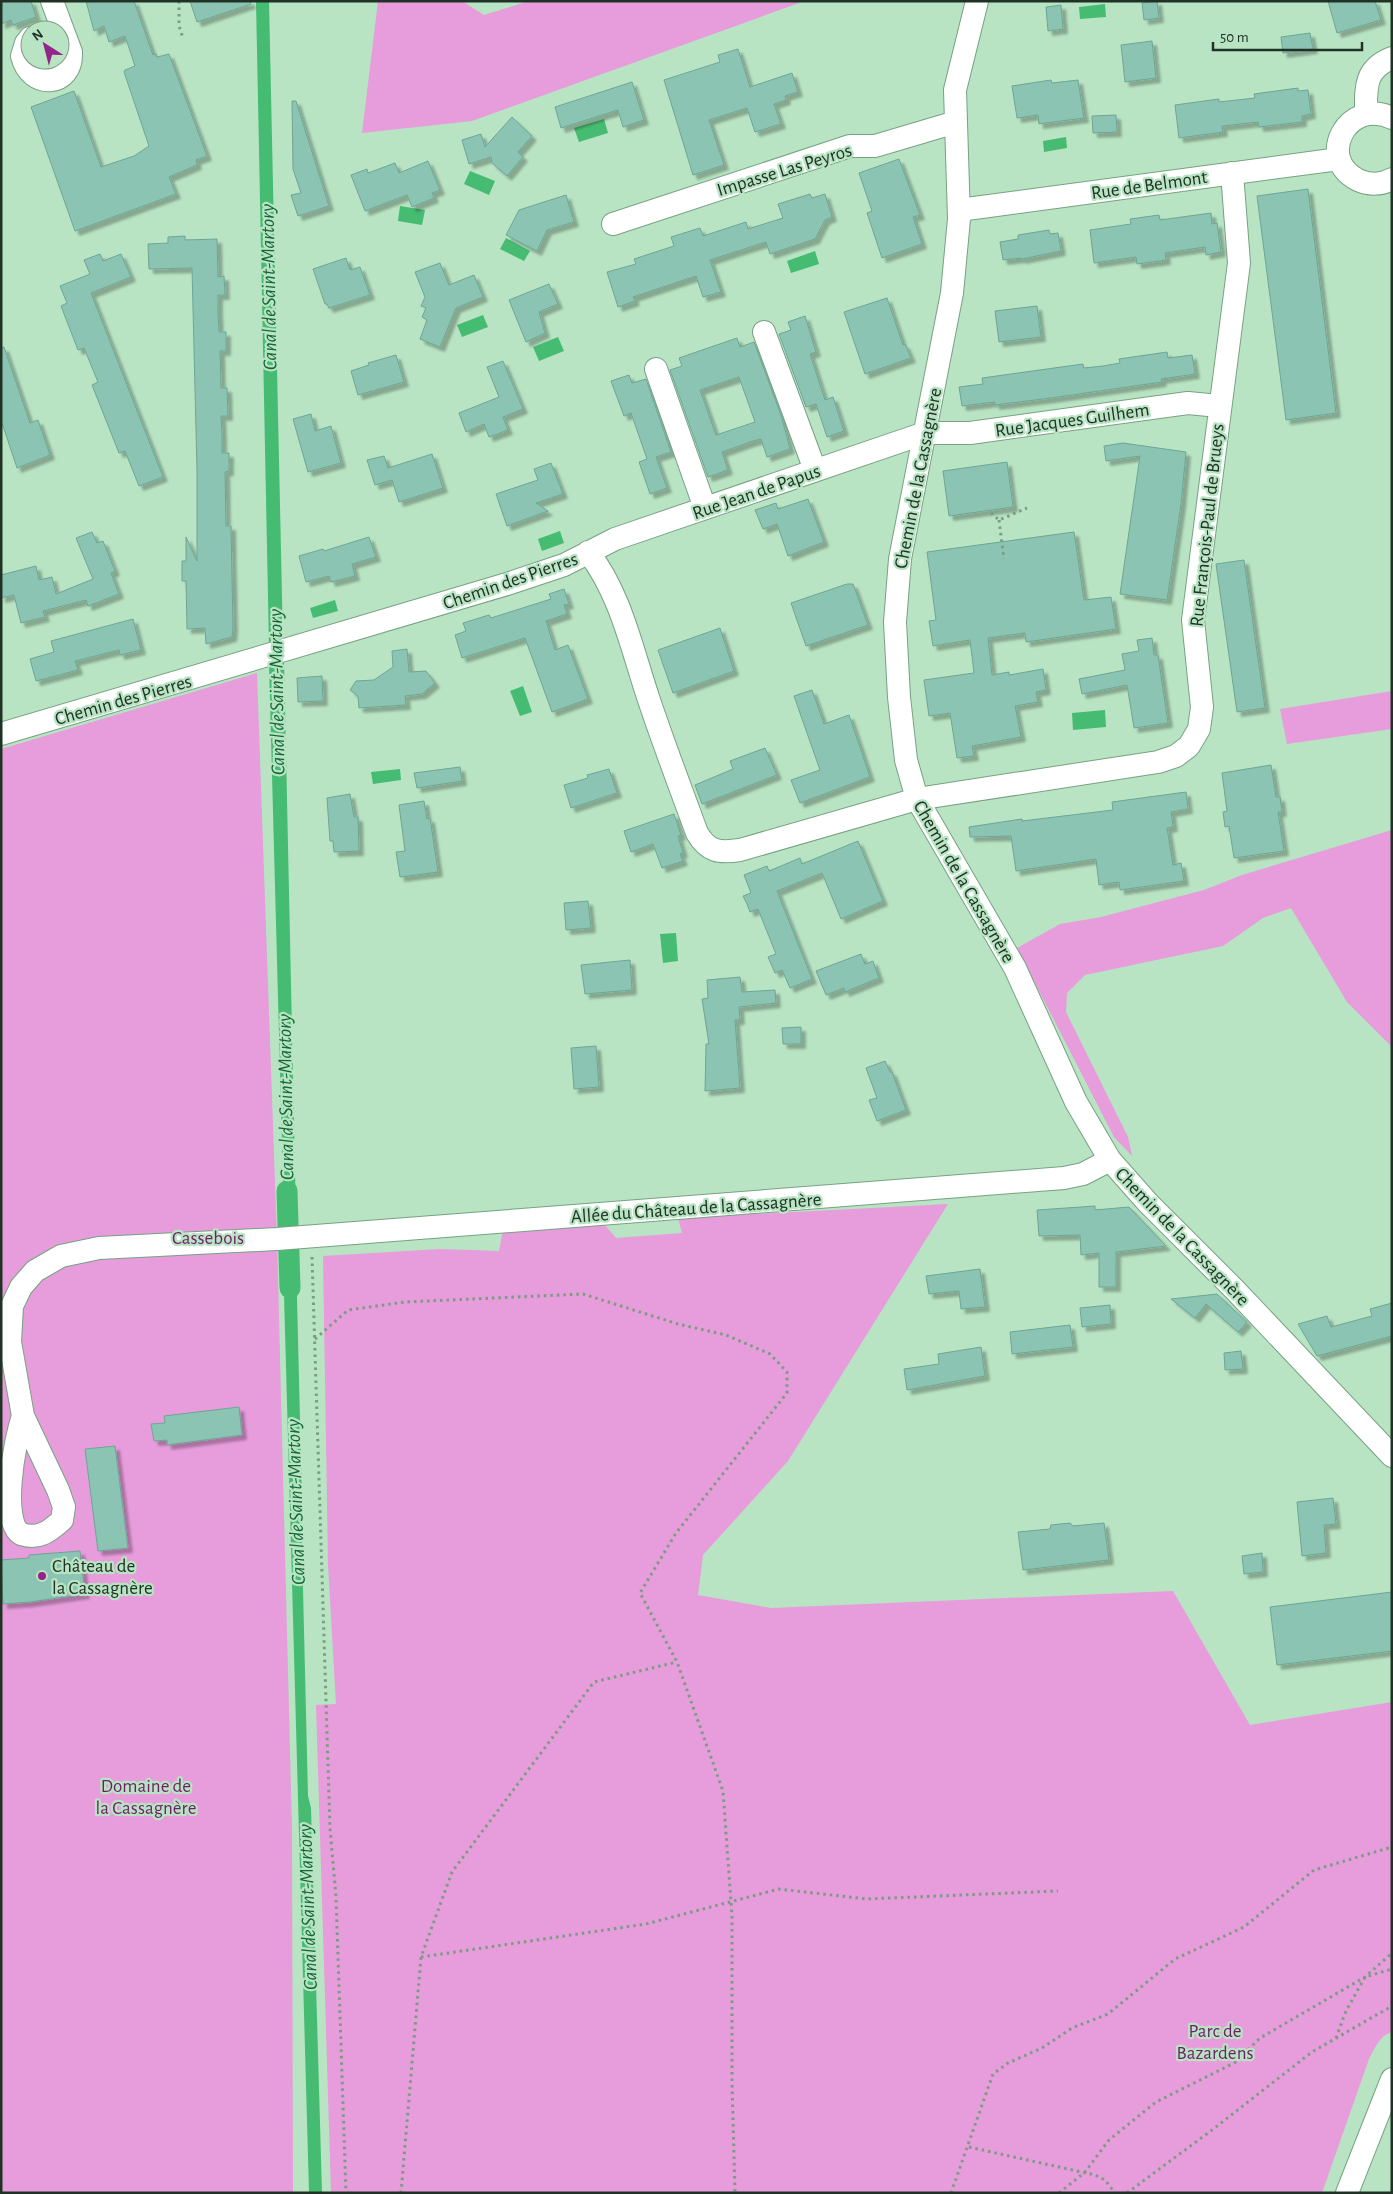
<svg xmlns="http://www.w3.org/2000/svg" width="1393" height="2194" viewBox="0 0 1393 2194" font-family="'Alegreya Sans',sans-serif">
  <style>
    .green { fill: #e79cdb }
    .water { fill: #45bc71 }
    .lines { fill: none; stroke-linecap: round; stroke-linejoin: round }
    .canal { stroke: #45bc71; stroke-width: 21 }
    .building { fill: #8bc4b2; stroke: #6da694; fill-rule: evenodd; filter: url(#shadow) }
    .minor-casing { stroke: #77a282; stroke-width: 24 }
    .path { stroke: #7b9c83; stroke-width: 3; stroke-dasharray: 2.5 4; stroke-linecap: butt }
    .minor { stroke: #fff; stroke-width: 22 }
    .poi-dot { fill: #922587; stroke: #b8e4c3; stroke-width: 2 }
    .labels { text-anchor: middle; stroke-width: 4.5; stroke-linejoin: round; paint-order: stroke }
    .street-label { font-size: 19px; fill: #203225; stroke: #b8e4c3 }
    .park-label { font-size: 19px; fill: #701d68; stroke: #b8e4c3 }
    .poi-label { font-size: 19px; fill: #203225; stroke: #b8e4c3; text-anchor: start }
    .water-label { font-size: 20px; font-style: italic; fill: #136737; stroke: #b8e4c3 }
  </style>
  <defs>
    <filter id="shadow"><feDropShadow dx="4.5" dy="4.5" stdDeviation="1" flood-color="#0004"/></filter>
  </defs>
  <rect width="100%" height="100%" fill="#b8e4c3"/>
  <path class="green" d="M378 1H462L484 15 529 1H799V3L472 121 362 133Z
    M257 673 277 1239 292 1829 293 2193H1V749Z
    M1392 691V729L1287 744 1280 709Z
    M1392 830V1047L1347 1002 1291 908 1263 918 1223 946 1085 975 1067 993 1066 1012 1128 1137 1132 1156 1114 1137 1017 948 1060 924 1101 917 1204 890 1242 875Z
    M948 1204 788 1461 703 1555 698 1595 771 1608 1173 1591 1250 1725 1392 1702V2032C1379 2036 1375 2048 1369 2059L1322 2193H331L316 1705 336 1704 328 1565 323 1256 440 1249 499 1251 503 1230 599 1218 616 1238 682 1233 678 1218Z"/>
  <path class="water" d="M256 1H269L283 643 269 647Z
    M1105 4 1106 17 1080 19 1079 7Z
    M604 119 608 133 579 142 574 128Z
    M1066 137 1067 148 1044 152 1043 141Z
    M470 171 495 181 489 195 464 184Z
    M400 206 425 210 422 225 398 221Z
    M506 238 530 251 524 261 500 249Z
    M815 251 819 264 791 273 787 261Z
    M483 315 488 327 462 337 457 325Z
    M558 337 564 351 539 361 533 347Z
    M560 531 564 543 542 551 538 539Z
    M335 600 338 611 313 618 310 608Z
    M284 660 296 1217 284 1219 269 664Z
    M523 686 532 712 520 716 510 691Z
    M1105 710 1106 727 1073 730 1072 713Z
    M400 769 401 780 373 784 371 772Z
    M676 933 678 961 663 963 660 934Z
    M296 1258 302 1500H299L298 1505 301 1506 308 1796 311 1808 322 2193H309L283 1259Z"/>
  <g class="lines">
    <path class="canal" d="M287 1191 290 1288"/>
  </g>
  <path class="building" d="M1 1H31L36 17 13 25 11 20 1 24Z
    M86 1H134L153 55 156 54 157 57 169 54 207 156 196 160 197 165 169 177 176 194 75 231 31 107 74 91 101 167 134 156 149 146 124 72 125 70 135 66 125 36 109 42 104 26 94 31Z
    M190 1H250L251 4 197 22Z
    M1157 1 1159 18 1144 20 1142 3Z
    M1328 1H1375L1381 20 1337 33Z
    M1061 5 1063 29 1048 31 1046 7Z
    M1310 33 1313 49 1283 53 1281 37Z
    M1152 41 1156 78 1125 82 1121 45Z
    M738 49 750 87 792 73 798 92 785 96 786 100 774 104 781 124 755 132 747 108 709 120 724 165 693 175 664 80 720 62 718 55Z
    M1051 80 1052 83 1078 80 1084 118 1039 124 1038 115 1017 118 1012 86Z
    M632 82 644 120 623 127 618 110 561 128 555 107Z
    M1298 88V91L1308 90 1311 114 1302 116V122L1259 127 1258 122 1222 126 1223 132 1179 138 1175 105 1219 99V102L1255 98 1254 94Z
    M292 101H296L329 206 298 216 291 195 301 193 293 169Z
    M1116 115 1117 132 1093 133 1092 116Z
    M512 117 532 136 518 152 523 157 507 176 492 163 491 157 469 164 462 140 481 134 485 147Z
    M899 159 920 215 913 217 922 244 882 258 867 213 872 211 859 173Z
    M428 161 440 190 432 193 434 198 412 207 407 195 365 211 351 175 367 169 368 173 395 163 399 173Z
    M1308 189 1336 413 1286 420 1257 196Z
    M810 194 812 198 825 194 832 217 825 220 815 239 770 254 766 242 710 260 721 292 703 297 696 276 633 297 635 301 618 307 607 272 636 264 634 259 674 246 671 237 700 228 703 236 746 222 748 229 783 218 778 204Z
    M566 195 574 222 547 230 537 251 506 235 519 210Z
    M1211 213 1212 224 1217 223 1221 252 1206 255 1205 247 1165 253 1166 260 1137 264 1136 257 1094 263 1090 230 1131 224 1130 219 1159 215 1160 220Z
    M1049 230 1050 234 1058 233 1061 251 1022 259 1021 258 1003 260 1000 242 1018 239V235Z
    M185 236V240L217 239 218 277 224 276 225 295H218V313L219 332H226V351H220L221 388H227L228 416H221L222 435V453H229V471L225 472 226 526H231L233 628 232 637 206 644 205 628 187 629 186 581H182V561H186V537L197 561V471L192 268 149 269 148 244 168 243V237Z
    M100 254 103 261 121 254 131 277 91 293 163 477 139 486 125 451 119 453 92 385 98 382 84 348 78 350 61 306 67 303 60 286 90 274 84 260Z
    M346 258 350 270 360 267 370 295 329 308 327 304H325L313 269Z
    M440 263 449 285 474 275 483 297 456 308 440 347 420 339 427 320 422 317 426 308 421 306 425 297 415 272Z
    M549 284 558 304 539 312 545 333 526 342 509 300Z
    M887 298 903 345 905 344 911 358 865 374 844 312Z
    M1037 306 1041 337 999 342 995 311Z
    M805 316 816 352 810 354 825 400 833 397 844 431 827 437 816 404 806 407 779 334 791 330 788 322Z
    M737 338 740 347 754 342 781 415 790 449 767 457 761 439 753 441 722 452 728 470 708 477 670 370 682 366 679 358ZM739 377 755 422 716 435 700 390Z
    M4 347 30 423 38 420 50 455 17 468 1 420V348Z
    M1167 352 1168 358 1192 355 1195 374 1161 379 1162 382 1051 398 995 405V402L962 406 959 387 983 384 982 378 1083 364 1084 368 1103 366 1120 363 1119 359Z
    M396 355 404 382 358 395 351 371 369 365 368 363Z
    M503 361 523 409 503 417 508 430 489 437 484 424 466 432 459 413 499 397 487 367Z
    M629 375 632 383 646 379 671 452 656 457 667 488 650 494 639 462 647 459 631 413 624 416 611 381Z
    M311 414 315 431 331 426 341 463 308 472 293 419Z
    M1123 443 1186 452 1181 504 1167 600 1120 594 1140 456 1106 461 1104 446Z
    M432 454 443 488 399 502 392 480 375 485 367 460 384 456 388 468Z
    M1007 462 1013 507 949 516 943 471Z
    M551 463 563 494 536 503 548 511 507 526 496 494 538 480 534 469Z
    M808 499 824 542 788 556 777 524 763 529 755 510 776 503 778 509Z
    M92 532 97 543 103 541 115 571 111 573 119 594 88 606 86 600 43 611 45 617 21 623 14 595 1 598V575L36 566 39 580 52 577 56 594 93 579 76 538Z
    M1074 532 1084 600 1111 597 1116 629 1026 642 1025 633 988 638 992 675 1009 672V675L1043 669 1046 690 1036 692 1038 702 1015 706 1021 737 972 746 974 756 957 758 950 713 929 716 924 680 974 673 970 640 933 646 929 621 936 620 927 552Z
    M369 537 376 557 352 564 355 576 331 582 329 576 306 582 299 556 323 549 324 551Z
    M1244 560 1265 708 1237 712 1216 564Z
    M847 584H853L868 625 806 646 791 603Z
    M564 589 569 604 564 605 567 614 546 621 555 650 568 645 588 699 552 712 525 638 462 658 455 635 466 631 463 623 489 615 491 618 551 599 549 594Z
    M133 619 141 650 120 655 119 650 75 661 78 670 36 681 30 659 54 652 51 641Z
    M720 628 734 671 673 693 658 650Z
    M1152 638 1154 655H1158L1168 723 1134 728 1127 685 1082 694 1079 679 1125 670 1122 654 1139 651 1137 640Z
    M407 649 409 672 426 671 435 683 422 694 405 696 406 705 359 708 358 696 350 690 356 681 374 680 393 667 392 651Z
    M322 676 323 701 298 702 297 678Z
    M812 690 824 724 849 715 870 777 800 803 791 780 820 770 794 696Z
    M765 748 777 775 702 804 695 785 733 769 730 761Z
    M1271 765 1276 797H1280L1282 812H1278L1284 851 1234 858 1229 826 1225 827 1223 812 1227 811 1222 773Z
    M460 767 462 781 417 788 414 773Z
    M609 769 617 793 571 808 564 785 588 778 587 775Z
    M1186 792 1188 809 1171 812 1173 827 1167 828 1173 865 1181 863 1184 881 1120 890 1119 882 1099 885 1096 859 1016 871 1011 836 970 837 969 827 1022 819V821L1113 810 1112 802Z
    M350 794 354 817H358L359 851 334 852 333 841H330L327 798Z
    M424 801 427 819 430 818 438 872 400 877 396 852 405 851 399 805Z
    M674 814 681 835 678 836 683 853 680 854 683 861 662 868 653 844 631 852 624 831Z
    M858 841 883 901 841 919 822 873 777 891 812 979 790 988 782 970 775 973 768 957 776 954 758 909 750 912 747 904 743 896 751 893 744 875 767 866 769 871 800 858 802 864Z
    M588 901 591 928 566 930 564 903Z
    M861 954 865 964 873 961 879 978 845 992 844 988 826 995 816 971Z
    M630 960 632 990 585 994 581 965Z
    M740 977 742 992 775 990 776 1003 739 1007 740 1020H735L740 1088 705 1091 706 1044H709L702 999 708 998 707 980Z
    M801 1027V1044H783L782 1028Z
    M596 1046 599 1087 574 1089 571 1048Z
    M885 1061 890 1072H892L906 1110 877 1121 869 1100 877 1098 866 1068Z
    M1095 1206V1210L1129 1207 1166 1246 1116 1252V1287H1099V1253L1081 1255 1080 1235 1039 1236 1037 1210Z
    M980 1269 985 1307 961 1309 959 1291 929 1294 926 1276Z
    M1217 1294 1247 1322 1238 1332 1206 1304 1195 1318 1171 1299Z
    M1392 1303V1336L1317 1356 1298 1324 1327 1316 1331 1327 1372 1316 1370 1309Z
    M1110 1305 1111 1324 1082 1327 1080 1308Z
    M1070 1325 1073 1347 1012 1354 1010 1332Z
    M981 1347 985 1376 907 1390 904 1369 939 1364 938 1354Z
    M1241 1351 1243 1369 1225 1370 1224 1353Z
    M239 1407 242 1435 167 1445V1440L154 1441 151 1424 165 1423 164 1416Z
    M115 1446 128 1548 98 1551 85 1449Z
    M1333 1498 1336 1524 1324 1525 1326 1553 1302 1556 1297 1502Z
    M1070 1523 1073 1526 1104 1523 1109 1560 1023 1570 1018 1532 1050 1529 1051 1525Z
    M80 1551 85 1594 30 1602 3 1604 1 1560 29 1558V1555Z
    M1262 1553 1263 1572 1244 1574 1242 1556Z
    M1392 1592V1651L1277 1665 1270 1607Z"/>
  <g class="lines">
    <defs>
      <path id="minor" d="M977 1 955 90 959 219 952 293 900 559 895 622 899 697 906 760 917 799 1015 968 1076 1102 1110 1160 1148 1203 1235 1290 1392 1456
        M30 38 26 43 22 56C30 90 73 88 71 52L52 1
        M1366 114C1366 88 1364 69 1392 58
        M1392 118C1348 97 1315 158 1358 180 1368 185 1382 185 1392 179
        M959 210 1339 159
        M613 224 850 146H875L956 122
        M764 332 815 470
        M656 369 705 508
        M588 552C621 594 632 650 649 700 664 745 681 789 697 833 708 852 719 853 740 850L917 799 1158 762 1176 756 1189 746 1199 729 1202 707 1193 620 1239 263 1232 173
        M1 734 507 584 564 565 615 539 925 433H970L1188 403 1219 406
        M23 1416C14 1443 0 1521 21 1534 39 1540 50 1531 62 1520L64 1507 58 1490 23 1416 10 1342 12 1306 21 1287 35 1271 61 1256 99 1248 277 1239 1064 1178 1083 1174 1110 1160
        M1347 2193 1392 2079"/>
    </defs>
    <use href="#minor" class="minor-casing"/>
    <path class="path" d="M179 1V26L183 38
      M991 513 999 520 1027 508
      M999 520 1004 559
      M312 1257 330 1828 336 1897 346 2193
      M315 1339 348 1310 405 1302 583 1294 678 1324 726 1335 770 1354 787 1372V1393L676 1533 640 1593 677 1662 723 1791 732 1916V2082L735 2193
      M421 1957 646 1924 779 1889 866 1899 1058 1891
      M1336 2038 1346 2011 1365 1977 1392 1969
      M969 2147 1095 2175 1105 2180 1115 2193
      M401 2193 421 1957 452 1872 594 1682 677 1662
      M951 2193 993 2074 1008 2063 1042 2048 1072 2028 1108 2014 1175 1959 1244 1927 1314 1870 1392 1847
      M1059 2193 1085 2172 1109 2140 1156 2102 1236 2062 1260 2038 1365 1977 1392 1953
      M1127 2193 1212 2130 1312 2052 1392 2006"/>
    <use href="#minor" class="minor"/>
  </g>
  <circle class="poi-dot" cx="42" cy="1576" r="5"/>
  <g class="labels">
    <g class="street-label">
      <text transform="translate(784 169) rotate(-17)" y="7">Impasse Las Peyros</text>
      <text transform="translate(1149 184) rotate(-8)" y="7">Rue de Belmont</text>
      <text transform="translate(1072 419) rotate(-8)" y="7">Rue Jacques Guilhem</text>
      <text transform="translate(917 478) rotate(-79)" y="7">Chemin de la Cassagnère</text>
      <text transform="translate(756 491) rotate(-19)" y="7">Rue Jean de Papus</text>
      <text transform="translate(1206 525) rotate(-84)" y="7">Rue François-Paul de Brueys</text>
      <text transform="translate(510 580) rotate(-19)" y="7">Chemin des Pierres</text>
      <text transform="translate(123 699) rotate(-16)" y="7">Chemin des Pierres</text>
      <text transform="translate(965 881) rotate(60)" y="7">Chemin de la Cassagnère</text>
      <text transform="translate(696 1207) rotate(-4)" y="7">Allée du Château de la Cassagnère</text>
      <text transform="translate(1183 1236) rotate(46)" y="7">Chemin de la Cassagnère</text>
    </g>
    <g class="park-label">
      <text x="208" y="1244">Cassebois</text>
      <text x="146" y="1792">Domaine de<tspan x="146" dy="22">la Cassagnère</tspan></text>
      <text x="1215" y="2037">Parc de<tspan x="1215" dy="22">Bazardens</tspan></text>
    </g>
    <g class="poi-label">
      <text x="52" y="1572">Château de<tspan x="52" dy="22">la Cassagnère</tspan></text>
    </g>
    <g class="water-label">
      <text transform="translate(268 287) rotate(-91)" y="7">Canal de Saint-Martory</text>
      <text transform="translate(276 692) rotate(-91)" y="7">Canal de Saint-Martory</text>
      <text transform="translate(285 1097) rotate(-91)" y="7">Canal de Saint-Martory</text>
      <text transform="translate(295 1502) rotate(-92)" y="7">Canal de Saint-Martory</text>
      <text transform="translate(307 1907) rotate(-92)" y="7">Canal de Saint-Martory</text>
    </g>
  </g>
  <rect width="1393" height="2194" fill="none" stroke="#203225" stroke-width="5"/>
  <g transform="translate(45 45) rotate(324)"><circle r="24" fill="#b8e4c3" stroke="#7b9d84"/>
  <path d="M0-4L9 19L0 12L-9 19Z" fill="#922587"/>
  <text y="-8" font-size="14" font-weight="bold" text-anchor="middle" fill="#203225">N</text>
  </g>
  <path d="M1213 42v8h149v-8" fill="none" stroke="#203225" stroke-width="2.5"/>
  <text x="1220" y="42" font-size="15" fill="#203225" stroke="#b8e4c3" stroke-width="4" paint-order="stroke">50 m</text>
</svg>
